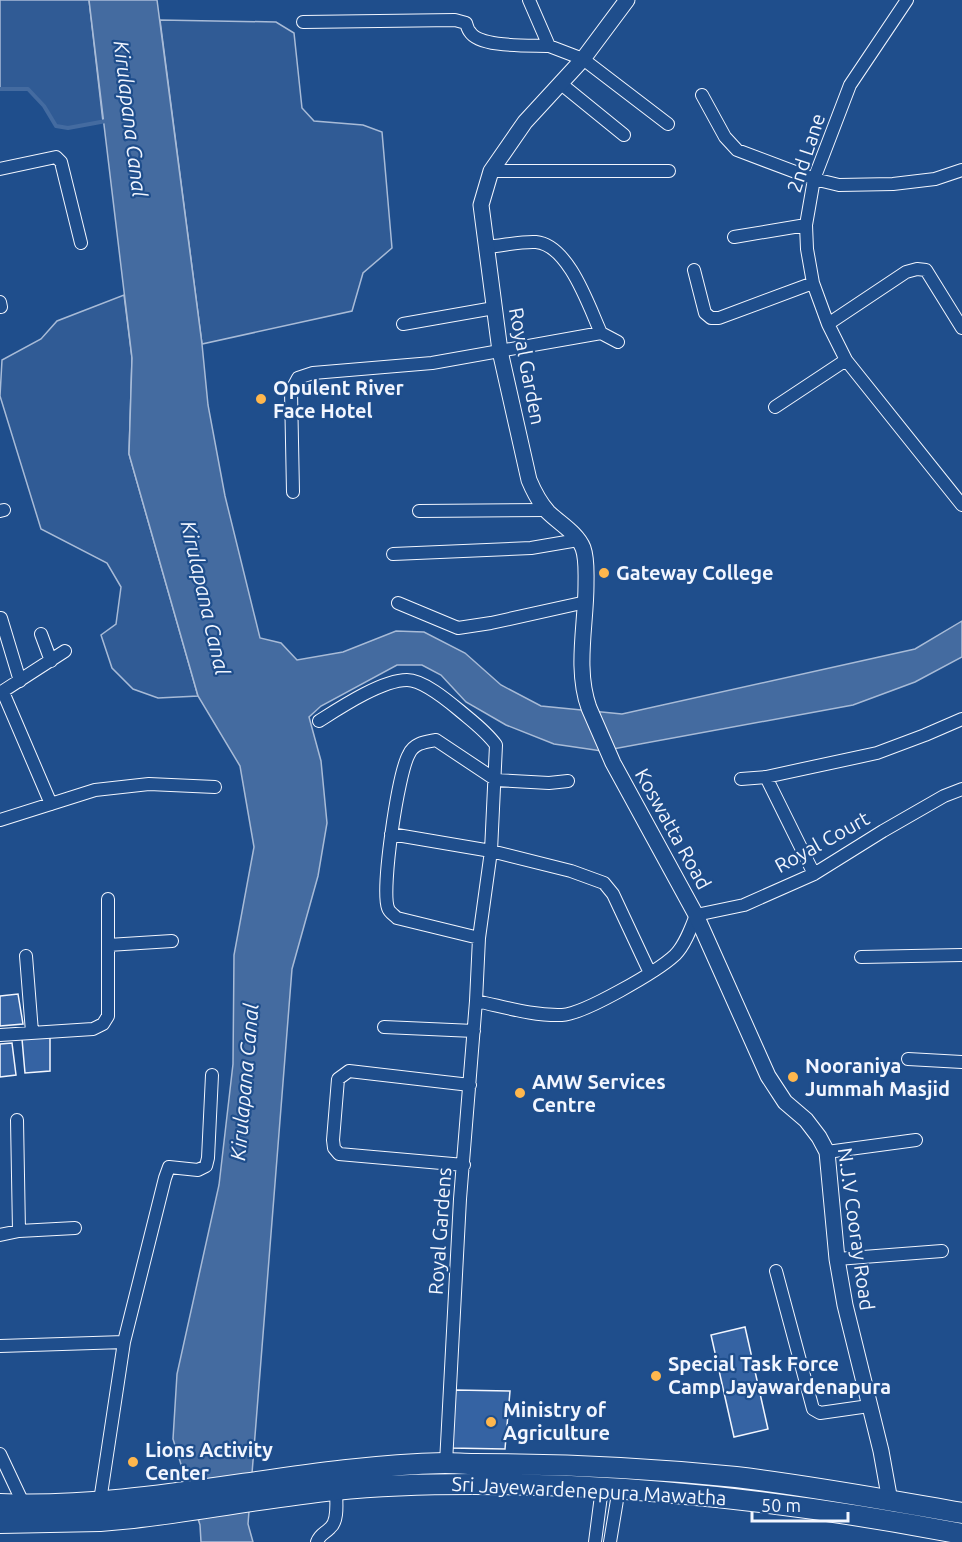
<svg xmlns="http://www.w3.org/2000/svg" width="962" height="1542" viewBox="0 0 962 1542" font-family="Ubuntu,sans-serif">
  <style>
    .green { fill: #305b95; stroke: #a8bbd7; stroke-width: 1.5 }
    .water { fill: #446ba0; stroke: #a8bbd7; stroke-width: 1.5 }
    .lines { fill: none; stroke-linecap: round; stroke-linejoin: round }
    .stream { stroke: #446ba0; stroke-width: 4 }
    .building { fill: #3563a3; stroke: #f2f6ff; stroke-width: 1.5 }
    .minor-casing { stroke: #f2f6ff; stroke-width: 14 }
    .tertiary-casing { stroke: #f2f6ff; stroke-width: 17 }
    .trunk-casing { stroke: #f2f6ff; stroke-width: 22 }
    .minor { stroke: #1f4e8c; stroke-width: 12 }
    .tertiary { stroke: #1f4e8c; stroke-width: 15 }
    .trunk { stroke: #1f4e8c; stroke-width: 20 }
    .poi-dot { fill: #ffb74d; stroke: #1f4e8c; stroke-width: 2 }
    .labels { text-anchor: middle; stroke-width: 4.5; stroke-linejoin: round; paint-order: stroke }
    .street-label { font-size: 20px; fill: #f2f6ff; stroke: #1f4e8c }
    .poi-label { font-size: 20px; font-weight: bold; fill: #f2f6ff; stroke: #1f4e8c; text-anchor: start }
    .water-label { font-size: 21px; font-style: italic; fill: #f2f6ff; stroke: #1f4e8c }
  </style>
  <rect width="100%" height="100%" fill="#1f4e8c"/>
  <path class="green" d="M0 0H89L103 122 68 128 56 126 44 106 28 89H0Z
    M160 20 276 22 294 33 302 108 314 121 363 125 382 132 392 248 363 273 352 311 202 344Z
    M124 295 132 358 129 454 198 696 158 698 133 689 112 668 101 635 116 624 121 587 107 563 41 529 0 396 2 360 41 339 57 321Z"/>
  <path class="water" d="M89 0H157L202 344 208 405 225 496 260 638 281 643 297 660 343 652 396 631 424 632 465 653 501 685 541 706 622 714 915 649 962 621V657L915 682 853 705 602 751 554 744 506 725 466 702 441 675 422 665H397L321 706 309 717 321 761 327 823 318 876 292 969 248 1524 253 1542H201L200 1525 173 1439 177 1374 219 1185 233 1064 234 955 254 847 240 766 198 696 129 454 132 358Z"/>
  <g class="lines">
    <path class="stream" d="M0 89H28L44 106 56 126 68 128 106 121"/>
  </g>
  <path class="building" d="M18 994 23 1024 0 1026V996Z
    M50 1037V1071L25 1073 22 1039Z
    M12 1043 16 1075 0 1077V1044Z
    M745 1327 768 1429 734 1437 711 1335Z
    M455 1390 510 1391 505 1449 450 1448Z"/>
  <g class="lines">
    <defs>
      <path id="minor" d="M529 0 549 46 583 59 668 124
        M907 0 850 85 814 179 806 225 807 249 813 283 828 324 846 360 962 505
        M303 22 455 20 466 23C467 26 468 30 470 32 480 48 531 45 549 46
        M560 83 624 135
        M702 95 725 137 737 150 814 179 839 185 893 184 935 179 962 170
        M0 169 56 157 61 162 81 243
        M491 171H669
        M734 237 806 225
        M486 247C502 246 521 241 536 242 569 245 589 307 601 333
        M694 270 705 313 711 318H719L813 283
        M0 302 1 307
        M403 324 494 308
        M828 324 906 272 917 269 926 270 962 328
        M775 407 846 360
        M293 492 291 391 298 378 313 373 432 363 601 333 618 342
        M0 511 4 510
        M419 511 546 510
        M393 554 531 548 578 540
        M398 603 458 628 491 623 586 602
        M1 618 20 681
        M41 634 51 661
        M3 692 51 804
        M0 693 65 651
        M319 721C341 707 382 680 407 680 423 680 447 700 459 710 472 721 486 731 496 745L491 851 479 938 476 1001 460 1199 446 1463
        M766 777 814 874
        M741 779 766 777 877 753 925 735 962 719
        M0 820 95 790 149 784 215 787
        M391 834 491 851 571 871 604 883 613 894 650 973
        M479 938 397 918C394 915 389 912 388 908 381 889 398 773 409 754 414 743 425 742 436 740L496 780 549 783 568 781
        M108 945 172 941
        M26 956 32 1032
        M861 957 962 955
        M476 1001C505 1007 533 1016 562 1015 584 1014 658 971 675 955 685 945 691 928 696 915L744 905 814 874 883 831 944 796 962 789
        M384 1027 474 1031
        M0 1035 93 1029 103 1024 108 1016V899
        M908 1059 962 1062
        M17 1120 19 1231
        M827 1152 916 1140
        M464 1165 339 1154 334 1148 333 1140 338 1079 349 1071 470 1085
        M0 1235 19 1231 75 1228
        M837 1259 942 1251
        M776 1271 813 1409 820 1413 869 1406
        M0 1346 124 1342
        M0 1454 24 1505
        M100 1501 124 1342 165 1178 169 1167 198 1170 206 1166 208 1158 212 1075
        M317 1542C320 1534 324 1534 330 1528 339 1521 336 1501 336 1490
        M595 1542 602 1488
        M610 1542 619 1488"/>
      <path id="tertiary" d="M627 0 583 59 525 122 491 171 481 205 500 351 529 480C534 492 539 502 548 512 559 523 577 533 583 548 587 559 586 573 586 585 586 625 575 669 589 708L613 763 696 915 768 1076 785 1102 806 1120 819 1137 827 1152 837 1259 845 1305 881 1451 890 1501"/>
      <path id="trunk" d="M0 1504C149 1510 296 1466 445 1463 455 1463 464 1464 474 1464 562 1464 649 1468 736 1477 812 1486 887 1500 962 1513
        M0 1523 100 1521 133 1518C201 1510 268 1497 335 1490 413 1482 493 1483 571 1486 703 1492 833 1509 962 1534"/>
    </defs>
    <use href="#minor" class="minor-casing"/>
    <use href="#tertiary" class="tertiary-casing"/>
    <use href="#trunk" class="trunk-casing"/>
    <use href="#minor" class="minor"/>
    <use href="#tertiary" class="tertiary"/>
    <use href="#trunk" class="trunk"/>
  </g>
  <g class="poi-dot">
    <circle cx="261" cy="399" r="6"/>
    <circle cx="604" cy="573" r="6"/>
    <circle cx="793" cy="1077" r="6"/>
    <circle cx="520" cy="1093" r="6"/>
    <circle cx="656" cy="1376" r="6"/>
    <circle cx="491" cy="1422" r="6"/>
    <circle cx="133" cy="1462" r="6"/>
  </g>
  <g class="labels">
    <g class="street-label">
      <text transform="translate(806 153) rotate(-72)" y="7">2nd Lane</text>
      <text transform="translate(527 366) rotate(79)" y="7">Royal Garden</text>
      <text transform="translate(673 829) rotate(61)" y="7">Koswatta Road</text>
      <text transform="translate(822 842) rotate(-29)" y="7">Royal Court</text>
      <text transform="translate(856 1229) rotate(82)" y="7">N.J.V Cooray Road</text>
      <text transform="translate(440 1231) rotate(-86)" y="7">Royal Gardens</text>
      <text transform="translate(589 1491) rotate(3)" y="7">Sri Jayewardenepura Mawatha</text>
    </g>
    <g class="poi-label">
      <text x="273" y="395">Opulent River<tspan x="273" dy="23">Face Hotel</tspan></text>
      <text x="616" y="580">Gateway College</text>
      <text x="805" y="1073">Nooraniya<tspan x="805" dy="23">Jummah Masjid</tspan></text>
      <text x="532" y="1089">AMW Services<tspan x="532" dy="23">Centre</tspan></text>
      <text x="668" y="1371">Special Task Force<tspan x="668" dy="23">Camp Jayawardenapura</tspan></text>
      <text x="503" y="1417">Ministry of<tspan x="503" dy="23">Agriculture</tspan></text>
      <text x="145" y="1457">Lions Activity<tspan x="145" dy="23">Center</tspan></text>
    </g>
    <g class="water-label">
      <text transform="translate(130 119) rotate(83)" y="7">Kirulapana Canal</text>
      <text transform="translate(205 598) rotate(77)" y="7">Kirulapana Canal</text>
      <text transform="translate(245 1082) rotate(-85)" y="7">Kirulapana Canal</text>
    </g>
  </g>
  <path d="M752 1512v9h96v-9" fill="none" stroke="#f2f6ff" stroke-width="3"/>
  <text x="761" y="1512" font-size="18" fill="#f2f6ff" stroke="#1f4e8c" stroke-width="4.5" paint-order="stroke">50 m</text>
</svg>
